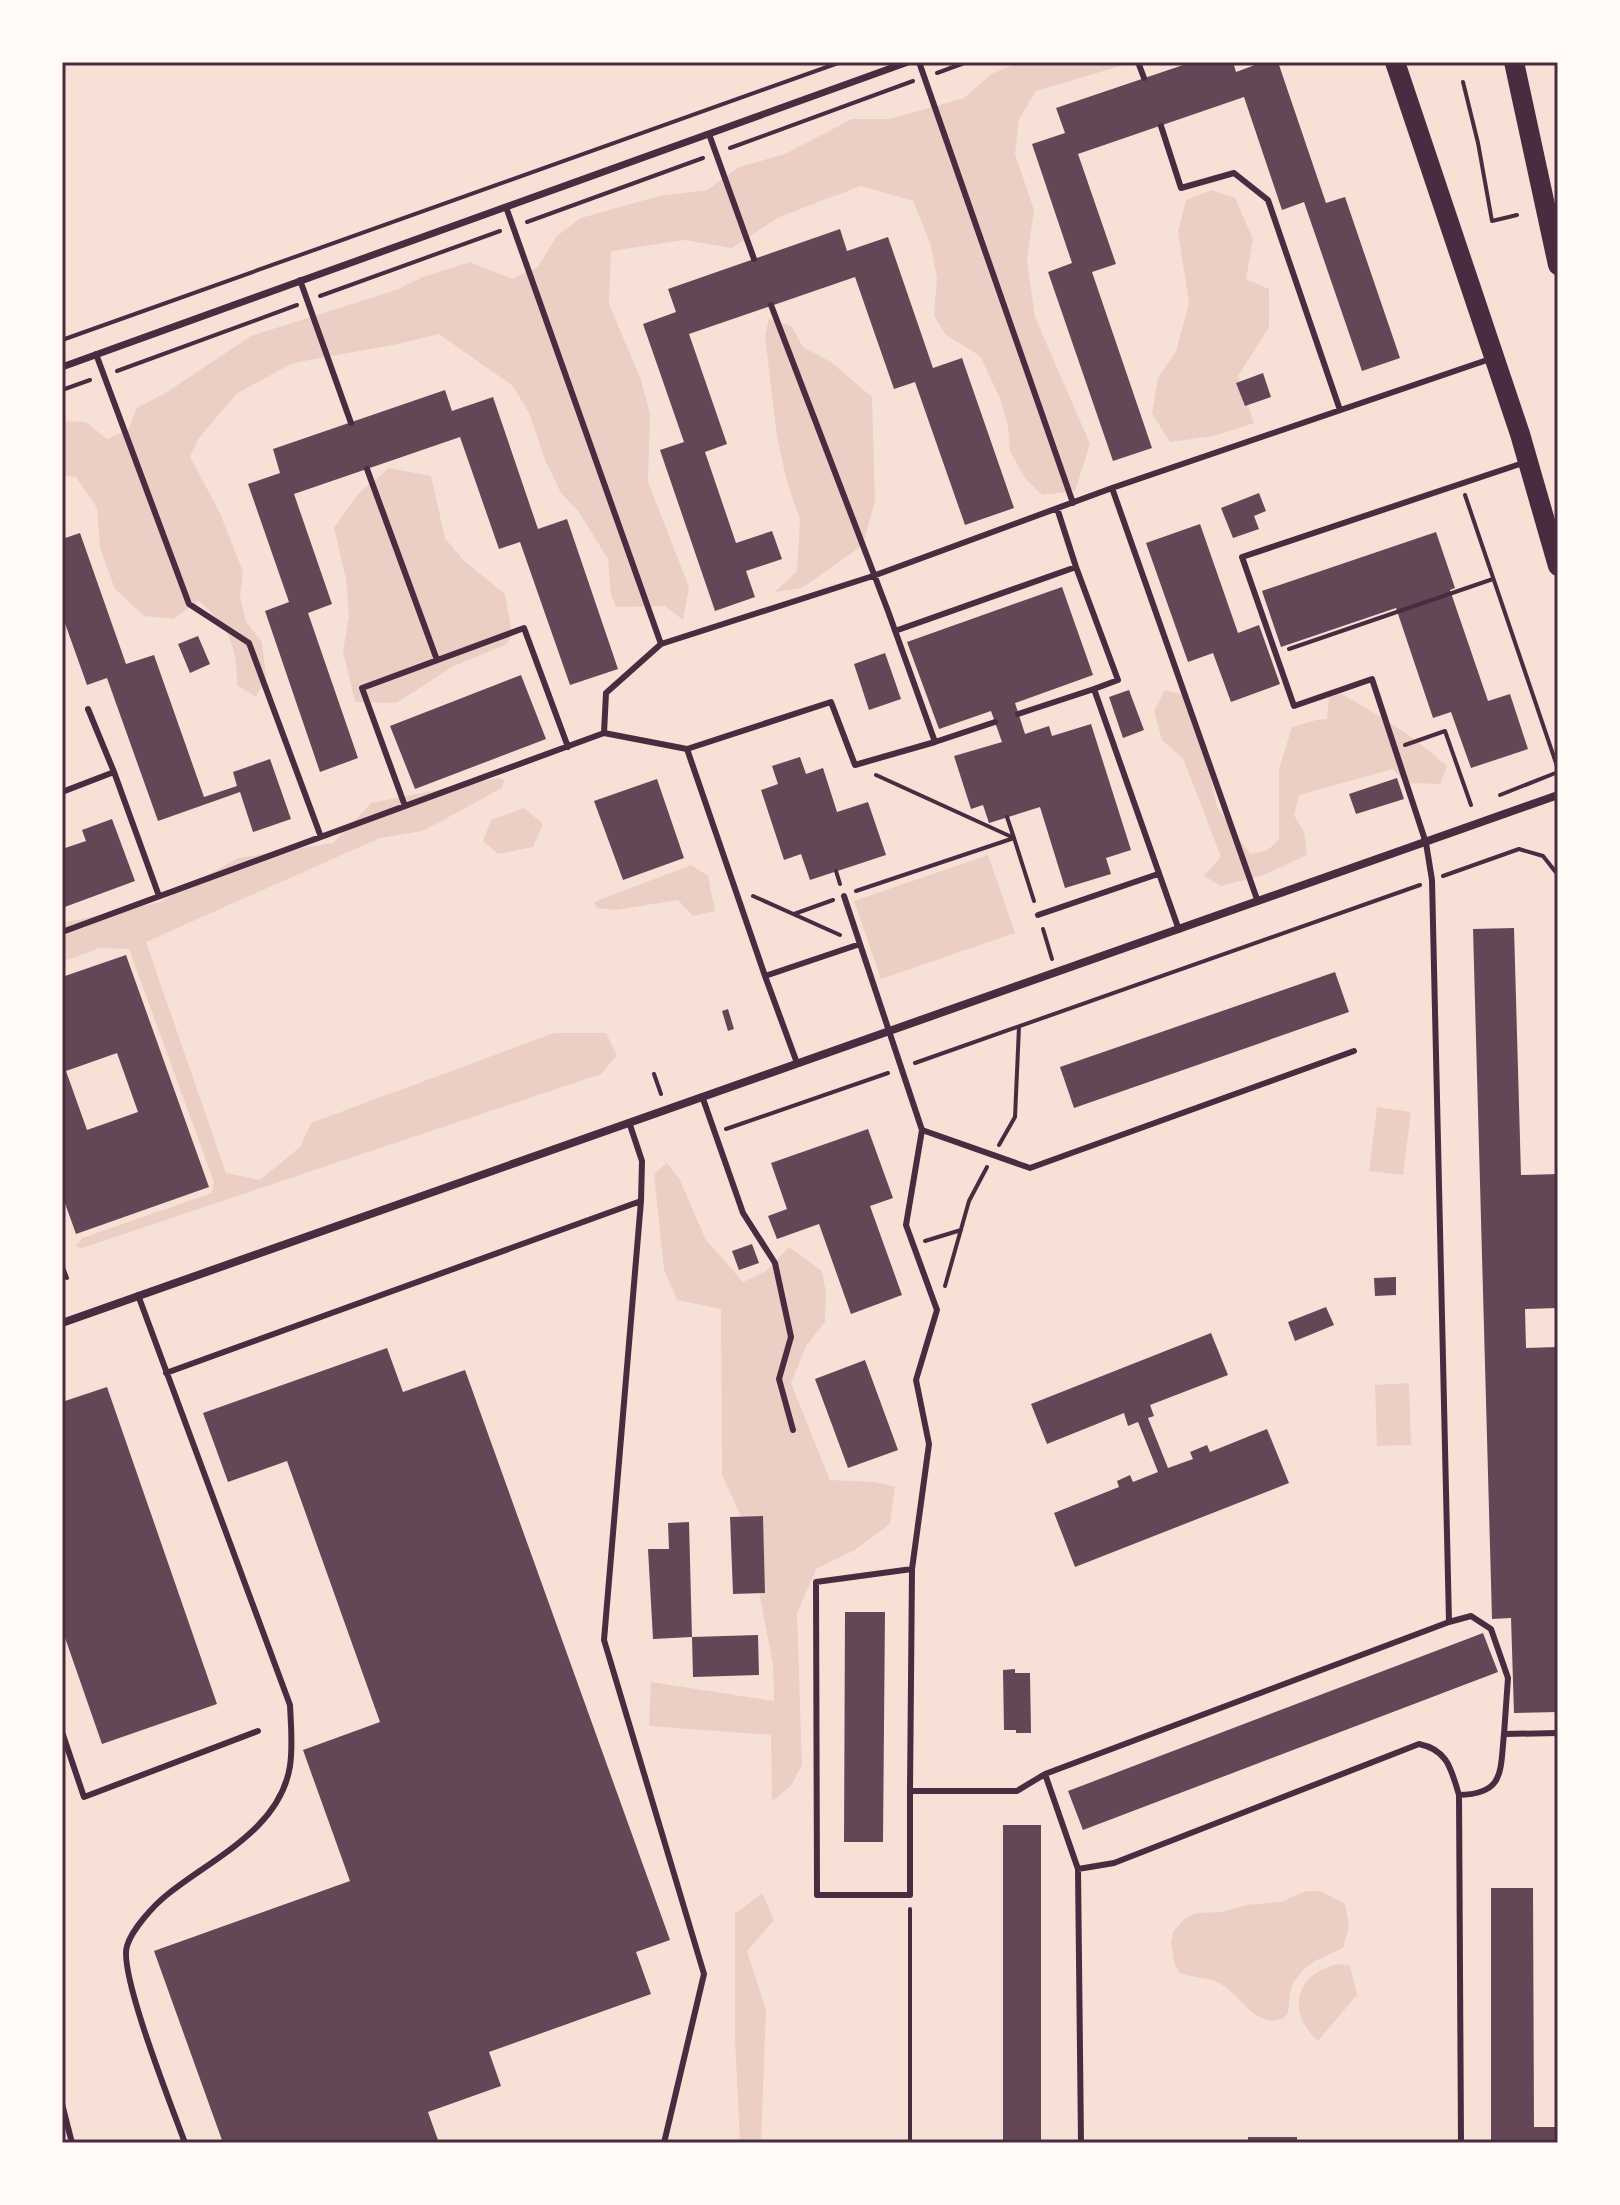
<svg xmlns="http://www.w3.org/2000/svg" width="1620" height="2205" viewBox="0 0 1620 2205" font-family="'Work Sans',sans-serif">
  <style>
    .green { fill: #ebcfc5 }
    .building { fill: #644757; fill-rule: evenodd }
    .lines { fill: none; stroke-linecap: round; stroke-linejoin: round }
    .path { stroke: #4a2c40; stroke-width: 4 }
    .service { stroke: #4a2c40; stroke-width: 6 }
    .pedestrian { stroke: #4a2c40; stroke-width: 7 }
    .minor { stroke: #4a2c40; stroke-width: 8 }
    .primary { stroke: #4a2c40; stroke-width: 20 }
    .neatline { fill: none; stroke: #4a2c40; stroke-width: 3 }
  </style>
  <rect width="100%" height="100%" fill="#f7e1d7"/>
  <path class="green" d="M1020 62H1134L1036 91 1019 119 1015 154 1034 210 1027 260 1035 317 1090 444 1075 491 1042 495 1025 478 1010 451 1008 427 1000 398 980 356 946 335 934 316 937 277 930 243 913 201 861 186 779 217 732 248 684 240 611 251 609 304 641 380 650 414 648 482 689 587 683 620 665 606 616 607 611 595 608 559 579 512 561 493 545 460 529 413 513 386 439 334 398 344 293 363 236 394 199 438 190 457 220 513 243 572 240 596 246 622 262 642 266 677 256 697 237 685C237 645 229 627 199 601L173 619 144 616 115 589 100 548 97 508 76 477 62 475V421L86 422 107 439 128 430 137 408 167 392 251 336 396 290 423 277 470 262 512 279 538 267 557 236 581 218 659 196 707 190 739 167 785 154 852 119H890L964 98 991 74Z
    M1212 190 1235 198 1253 239 1246 279 1269 289V327L1238 376 1254 423 1214 436 1170 442 1152 413 1158 378 1176 351 1189 303 1178 232 1186 200Z
    M769 318 792 327 803 347 831 362 872 397 875 500 863 545 802 588 775 592 797 571 800 519 787 482 777 437 765 336Z
    M389 468 431 476 445 538 463 560 505 594 512 633 507 644 454 666 396 703 355 702 343 651 349 617 346 579 334 528 357 495Z
    M1165 690 1188 696 1202 738 1217 807 1250 854 1268 850 1279 839V769L1292 727 1316 720 1327 719 1329 695 1340 693C1378 715 1414 736 1447 766L1440 784 1406 783 1393 769 1299 795 1294 815 1304 832 1307 855 1264 875 1221 886 1204 876 1221 857 1183 758 1162 740 1154 711Z
    M499 778 504 780 502 788 423 831 380 838 146 942 226 1173 260 1180 300 1147 311 1123 554 1033H606L617 1055 601 1074 82 1248 76 1246 82 1238 212 1193 214 1182 129 949 99 948 62 962V923L160 902 238 858 333 843 371 803Z
    M524 808 543 824 533 847 498 854 483 841 491 820Z
    M988 855 1015 933 881 979 854 901Z
    M691 865 708 876 715 911 693 916 678 900 616 910 597 908 594 902Z
    M1377 1107 1411 1112 1403 1175 1369 1171Z
    M667 1163 679 1178 706 1240 743 1282 766 1271 789 1247 822 1271 826 1293 825 1322 806 1346 791 1383 830 1480 875 1482 895 1487 890 1524 855 1550 816 1569 797 1613 802 1765 791 1786 772 1801 771 1735 649 1726 651 1682 774 1701 773 1665 759 1592 742 1518 722 1475 721 1309 677 1300 664 1270 654 1174Z
    M1409 1383 1411 1445 1377 1446 1375 1385Z
    M1306 1891H1320L1345 1904 1349 1926 1343 1948 1315 1961 1304 1969 1294 1981 1290 1992 1288 2013 1284 2018C1255 2030 1241 1994 1219 1983 1206 1977 1193 1978 1180 1973L1174 1962 1171 1943 1173 1932 1184 1919 1196 1913 1223 1912 1246 1905 1281 1902Z
    M762 1893 774 1920 747 1951 766 2010 761 2143H740L735 2039V1914Z
    M1338 1964 1350 1966 1357 1995 1318 2041C1285 2012 1296 1973 1338 1964Z"/>
  <path class="building" d="M1192 62H1233L1236 72 1263 62H1278L1326 203 1345 197 1400 358 1362 371 1304 202 1282 210 1244 97 1078 154 1116 264 1092 272 1152 448 1113 461 1048 272 1072 263 1032 144 1065 133 1056 108Z
    M840 229 847 251 888 237 933 368 962 358 1014 508 965 525 915 382 894 389 855 277 689 334 727 444 705 452 736 543 772 531 782 559 746 571 755 597 715 611 660 450 684 442 643 324 676 312 668 289Z
    M1263 373 1271 397 1245 406 1236 383Z
    M445 390 452 411 493 397 538 529 567 519 618 669 570 685 520 542 499 549 460 437 294 494 332 604 308 613 358 758 320 772 265 611 289 602 248 484 280 473 273 449Z
    M1259 493 1266 511 1254 516 1259 529 1233 538 1221 508Z
    M1200 524 1238 633 1259 625 1280 684 1231 702 1213 653 1188 662 1146 543Z
    M1436 532 1455 588 1450 590 1488 701 1510 694 1528 749 1471 768 1451 712 1433 718 1396 608 1281 647 1262 591Z
    M80 533 126 664 154 655 204 797 237 786 233 772 270 759 291 819 253 832 240 792 158 821 107 678 87 685 62 615V539Z
    M1062 587 1093 675 1015 703 1025 734 1049 726 1052 736 1091 724 1131 850 1106 858 1111 874 1065 888 1040 807 989 823 983 805 971 809 954 756 1002 742 991 711 939 729 907 642Z
    M198 636 210 664 190 673 178 644Z
    M885 653 901 699 869 710 854 664Z
    M521 675 546 739 415 789 390 726Z
    M1129 690 1144 730 1123 738 1109 697Z
    M800 757 806 774 823 768 837 812 868 802 886 855 810 880 801 854 784 860 761 790 778 784 772 766Z
    M1397 778 1404 799 1356 814 1349 794Z
    M657 779 684 858 623 880 594 801Z
    M112 819 135 881 62 908V849L86 841 82 830Z
    M1514 928 1521 1175 1558 1174V1308L1525 1309 1526 1348 1558 1347V1712L1514 1713 1511 1618 1492 1619 1473 929Z
    M126 955 209 1187 76 1234 62 1195V977ZM117 1053 138 1112 87 1130 66 1071Z
    M1335 972 1349 1012 1074 1108 1060 1067Z
    M728 1009 734 1029 728 1031 722 1011Z
    M868 1129 893 1198 870 1206 902 1295 851 1314 819 1224 777 1239 768 1216 787 1209 771 1163Z
    M752 1244 759 1263 739 1270 732 1251Z
    M1396 1277V1295L1375 1296 1374 1278Z
    M1326 1307 1334 1325 1295 1341 1288 1322Z
    M1211 1333 1228 1375 1150 1405 1154 1416 1148 1418 1168 1468 1193 1459 1190 1452 1207 1445 1210 1452 1267 1429 1289 1483 1075 1567 1054 1513 1119 1487 1117 1481 1130 1475 1133 1482 1158 1472 1138 1422 1128 1426 1124 1413 1047 1444 1031 1404Z
    M387 1348 403 1392 465 1370 670 1940 636 1952 651 1994 489 2052 501 2086 428 2112 439 2143H223L154 1951 350 1881 303 1750 380 1722 287 1461 228 1482 203 1413Z
    M865 1360 898 1450 848 1468 815 1379Z
    M107 1387 217 1704 102 1744 62 1629V1402Z
    M763 1516 765 1593 733 1594 730 1517Z
    M689 1522 692 1637 653 1639 648 1549H669L668 1523Z
    M845 1612H885L883 1842H844Z
    M1483 1633 1498 1672 1083 1830 1068 1791Z
    M758 1635 759 1675 693 1677 692 1637Z
    M1015 1669V1673H1030L1031 1733H1016V1730H1004L1003 1670Z
    M1003 1825H1041V2143H1003Z
    M1491 1888H1533L1534 2127H1558V2143H1491Z
    M1248 2137H1297V2143H1248Z"/>
  <g class="lines">
    <path class="path" d="M937 73 967 62
      M1463 82 1478 143 1492 221 1517 215
      M730 148 913 81
      M527 222 703 158
      M320 296 500 231
      M62 340 841 62
      M117 371 297 305
      M62 390 90 380
      M1465 495 1558 769
      M1289 649 1493 579
      M1405 745 1445 731 1471 805
      M876 775 1014 838 1034 901
      M1500 795 1558 772
      M836 871 840 884
      M1443 876 1519 849 1543 856 1558 875
      M856 891 1014 838 1007 817
      M753 896 840 935
      M794 914 833 900
      M1043 929 1052 959
      M915 1063 1420 885
      M654 1074 661 1094
      M726 1129 888 1073
      M999 1145 1015 1117 1019 1027
      M925 1241 961 1230
      M62 1265 67 1278
      M945 1286 969 1201 987 1167
      M910 1909V2143"/>
    <path class="service" d="M919 62 1073 503
      M1138 62 1144 78
      M1161 126 1181 188 1234 173 1268 200 1340 410
      M709 134 754 259
      M506 207 661 644
      M300 280 351 423
      M771 305 888 611 935 742 995 722
      M96 354 189 604 249 643 321 837
      M367 469 437 660
      M1112 488 1258 902
      M1057 508 1076 567
      M895 631 1076 567 1118 680 1094 689
      M88 709 114 772
      M1018 714 1094 689 1179 930
      M604 733 687 749
      M62 792 114 772 159 896
      M405 806 362 688 524 628 568 747
      M844 896 922 1130 1030 1168 1354 1051
      M1038 915 1158 874
      M62 932 604 733 606 693 661 644 873 576 1112 488 1490 359
      M860 944 765 976 687 749 831 702 855 765 935 742
      M765 976 797 1063
      M702 1096 743 1213 775 1263 791 1337 779 1379 793 1430
      M641 1201 604 1640 704 1974 664 2143
      M138 1295 290 1705C291 1726 293 1746 290 1766 280 1829 213 1858 168 1894 154 1905 132 1929 127 1946 118 1972 173 2110 185 2143
      M166 1373 641 1201 642 1161 629 1122
      M912 1569 816 1582 817 1895H910V1791H1017L1045 1774 1449 1622 1432 880 1426 843 1372 679 1294 706 1242 557 1523 463
      M1449 1622 1471 1616 1491 1629 1508 1678 1504 1734
      M62 1732 84 1797 258 1731
      M1045 1774 1078 1869 1114 1863 1419 1744C1448 1750 1451 1769 1459 1795L1461 2143
      M910 1791 912 1569 929 1444 916 1380 937 1310 906 1225 922 1130
      M1459 1795C1505 1794 1500 1771 1504 1734L1558 1733
      M1078 1869 1081 2143
      M62 2104 72 2143"/>
    <path class="pedestrian" d="M62 367 908 62"/>
    <path class="minor" d="M62 1323 1558 795"/>
    <path class="primary" d="M1395 62 1520 434 1558 566
      M1514 62 1558 265"/>
  </g>
  <rect width="1620" height="2205" fill="none" stroke="#fffaf5" stroke-width="128"/>
  <rect x="64" y="64" width="1492" height="2077" class="neatline"/>
</svg>
